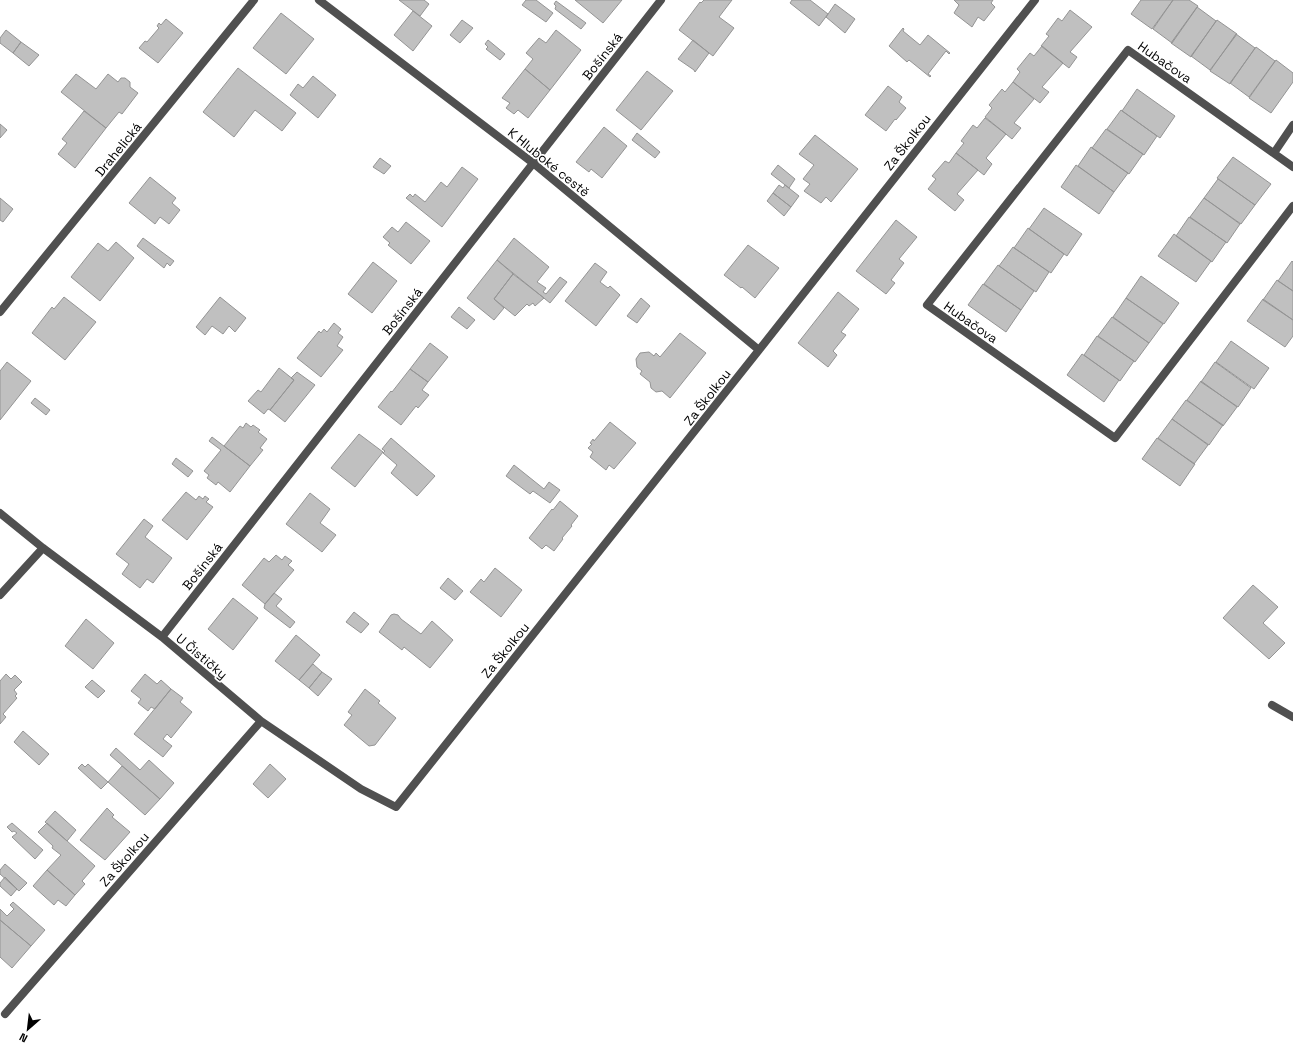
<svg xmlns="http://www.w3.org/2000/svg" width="1293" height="1057" viewBox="0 0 1293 1057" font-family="'Space Grotesk',sans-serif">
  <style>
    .building { fill: #c0c0c0; stroke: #949494 }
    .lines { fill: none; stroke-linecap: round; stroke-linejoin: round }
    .street { stroke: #505050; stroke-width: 8 }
    .labels { text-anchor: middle; stroke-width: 3.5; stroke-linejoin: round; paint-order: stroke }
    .street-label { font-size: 13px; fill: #000; stroke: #fff }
  </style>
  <rect width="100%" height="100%" fill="#fff"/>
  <path class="building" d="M399 0H424L429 4 420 16Z
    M526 0H536L553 13 546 22 522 5Z
    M575 0H622L603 23Z
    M704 0H732L719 17 734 28 713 56 679 30 700 2 701 3Z
    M792 0H810L828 14 819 26 790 3Z
    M954 0H993L991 3 995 7 984 21 978 17 972 27 954 13 959 5Z
    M1141 0H1173L1152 29 1131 14Z
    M1173 0H1189L1198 6 1172 43 1153 29Z
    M556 1 586 23 581 29 555 9 556 6 554 4Z
    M835 4 855 19 845 33 826 17Z
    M1197 7 1216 21 1191 57 1171 43Z
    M1070 10 1092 27 1070 52 1077 57 1069 68 1041 46 1049 36 1046 34 1058 18 1062 21Z
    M413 11 432 26 413 51 394 35Z
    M281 13 314 39 286 74 253 48Z
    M166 19 183 33 158 63 139 48 145 41 147 42 159 28 157 26 159 23 161 25Z
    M462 20 473 28 460 43 450 35Z
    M1217 20 1237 34 1210 70 1191 56Z
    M903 28 904 29 903 31 920 45 928 35 950 53 949 54 946 51 928 74 931 76 930 77 909 60 907 62 889 46Z
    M6 30 21 42 13 53 0 43V38Z
    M556 30 581 50 550 90 525 69 533 59 526 53 539 38 546 43Z
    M1236 34 1255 48 1230 84 1210 71Z
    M488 40 505 54 500 60 486 49 488 47 485 44Z
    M693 40 709 53 695 72 694 70 678 59Z
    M21 42 39 55 29 66 13 53Z
    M1042 46 1063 63 1042 87 1049 92 1040 103 1013 82 1020 72 1017 69 1030 53 1034 56Z
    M1256 47 1275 61 1249 97 1230 83Z
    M1276 60 1293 73V82L1271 113 1249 98Z
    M238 68 296 113 282 131 255 110 234 137 203 112Z
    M525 69 550 90 528 118 518 110 514 114 506 108 510 103 502 98Z
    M647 71 673 91 641 130 616 110Z
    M76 74 96 89 108 74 118 82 121 78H125L130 82V87L138 93 122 114 119 112 106 128 61 92Z
    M313 76 336 95 318 118 290 95 298 84 303 88Z
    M1013 82 1034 99 1014 123 1021 128 1012 139 985 117 992 108 989 105 1002 89 1005 92Z
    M888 86 902 97 899 102 906 108 896 120 895 119 886 131 865 115Z
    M1137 89 1175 116 1160 138 1122 111Z
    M1121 110 1157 136 1144 155 1107 129Z
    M84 111 106 128 75 168 58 154 67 143 62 139Z
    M985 118 1006 134 986 158 992 164 984 175 956 153 964 143 961 141 973 125 977 128Z
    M0 124 7 130 0 138Z
    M604 127 627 146 602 178 591 169 589 172 576 162Z
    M1106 129 1143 154 1129 174 1092 148Z
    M637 133 660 152 655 158 632 140Z
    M815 135 858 169 831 202 826 197 821 203 804 191 810 184 803 179 814 165 799 154Z
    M1091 147 1128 173 1114 192 1078 166Z
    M956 153 978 170 957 194 964 200 955 211 928 189 936 179 932 176 945 161 949 163Z
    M1233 157 1271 184 1255 205 1217 178Z
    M380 158 391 166 384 174 373 167Z
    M778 165 795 179 789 188 771 174Z
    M1076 165 1114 192 1099 214 1061 187Z
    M462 167 478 179 442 227 406 198 410 194 413 197 415 194 425 202 441 182 447 187Z
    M150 177 176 198 172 203 180 210 169 224 160 217 155 224 129 203Z
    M1218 179 1255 205 1241 224 1204 198Z
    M779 185 783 188 785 185 799 196 791 207 773 193Z
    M773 193 791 207 784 216 767 201Z
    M0 198 13 209 3 222 0 220Z
    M1204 198 1240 224 1227 243 1190 217Z
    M1044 208 1082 234 1067 256 1029 229Z
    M1189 217 1226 242 1212 262 1176 236Z
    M896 220 917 237 899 259 904 263 891 280 895 283 886 294 856 271Z
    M406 222 430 241 411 264 388 245 390 243 383 237 392 227 398 232Z
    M1028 228 1064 254 1051 273 1014 248Z
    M1174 234 1211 261 1196 282 1158 256Z
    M143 238 174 261 170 266 167 263 164 268 137 246Z
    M514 238 549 267 537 282 546 288 543 292 546 294 560 277 567 282 550 303 497 260Z
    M116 242 134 258 100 301 71 277 98 243 108 251Z
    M748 245 779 268 755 298 742 287 741 288 724 275Z
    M1013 247 1049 272 1036 292 999 266Z
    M497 260 513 274 494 299 504 308 494 320 467 298Z
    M1292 261 1293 262V291L1278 281Z
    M373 262 397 281 372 313 348 294Z
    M595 263 607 272 600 282 608 288 610 286 620 295 596 326 565 301Z
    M998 265 1034 291 1021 310 984 284Z
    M513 274 544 298 535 306 533 303 529 306 527 304 515 316 494 299Z
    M1141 276 1179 303 1164 324 1126 298Z
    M1277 280 1293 291V320L1263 300Z
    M983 284 1021 310 1006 332 968 305Z
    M838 292 859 309 841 332 846 335 833 351 837 355 828 367 798 343Z
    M64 297 96 322 65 360 32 333 52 307 54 309Z
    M220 297 246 318 235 332 229 326 223 334 212 326 205 335 196 327Z
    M641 298 650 306 637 323 627 316Z
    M1126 298 1163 324 1149 343 1113 317Z
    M1263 299 1293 320V336L1285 347 1247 321Z
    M459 307 475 320 467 329 451 317Z
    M1112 317 1149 343 1135 362 1098 336Z
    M334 323 341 329 338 333 343 337 337 346 343 350 321 377 297 358 319 331 321 333 324 329 327 332Z
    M680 333 706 353 670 398 662 391 656 392 651 388 650 382 640 374 642 371 637 367 636 359 640 353 649 352 654 356 656 353 660 357Z
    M1097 336 1134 361 1120 381 1084 355Z
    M1231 341 1269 368 1254 389 1216 362Z
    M430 343 448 357 428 382 410 369Z
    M1082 354 1119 380 1104 402 1067 375Z
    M7 362 31 381 0 420V371Z
    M1215 362 1251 388 1238 407 1201 382Z
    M279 368 294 380 270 410 268 409 264 414 248 401 258 390 261 392Z
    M410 369 428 382 422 390 429 395 418 408 416 406 401 425 378 407 391 391 392 392Z
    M297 372 315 385 285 422 270 410 294 380 291 378Z
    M1201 381 1237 407 1223 426 1187 400Z
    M35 398 50 410 46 415 31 403Z
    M1186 400 1223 425 1209 445 1172 419Z
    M1172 419 1208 445 1194 464 1158 438Z
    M610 422 636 443 614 469 609 465 606 470 590 457 593 452 588 448 592 444 590 443 593 439 594 441Z
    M246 423 251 427 253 425 260 430 258 432 267 439 260 448 263 450 250 466 224 446 240 426 243 428Z
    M359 434 383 452 355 487 331 468Z
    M212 437 250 466 230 492 218 482 216 485 207 478 209 475 204 471 221 450 209 441Z
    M391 438 435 476 417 496 391 473 397 465 383 453 385 451 382 449Z
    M1157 438 1195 464 1180 486 1142 459Z
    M176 458 193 471 188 477 172 464Z
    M514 465 544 489 549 482 560 490 550 503 533 491 530 494 506 476Z
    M186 492 196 500 199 496 203 499 205 496 209 499 206 502 213 507 187 540 162 520Z
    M310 493 330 509 320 523 336 535 322 552 286 524Z
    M560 501 578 516 571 525 572 526 562 538 563 539 554 551 546 545 542 549 529 538 552 509 553 510Z
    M144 519 153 526 145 537 172 558 153 583 147 579 140 588 122 574 129 564 116 554Z
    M276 555 282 560 285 556 292 561 288 565 294 570 265 604 242 585 264 558 269 562Z
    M495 568 522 590 501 617 470 592 481 579 484 582Z
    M448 578 463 591 455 600 440 588Z
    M1253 585 1278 607 1263 623 1285 643 1269 659 1223 618Z
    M274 593 282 599 276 606 295 622 290 628 264 608 265 604Z
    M233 598 258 618 233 650 208 629Z
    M354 612 369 624 361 633 346 622Z
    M394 614 398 615 401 619 421 634 432 621 453 640 430 668 404 647 402 650 379 632 391 615Z
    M86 619 114 643 93 669 65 646Z
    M296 635 320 655 299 680 275 661Z
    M313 664 322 672 309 688 299 680Z
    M322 672 332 679 318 696 309 688Z
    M6 674 11 679 15 675 22 682 14 690 17 694 15 696 17 698 3 714 6 717 0 724V681Z
    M145 674 157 684 161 680 171 689 155 709 151 707 148 711 138 703 141 699 131 691Z
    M92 680 105 691 98 698 85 687Z
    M171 689 183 698 180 702 192 712 171 738 167 734 163 739 172 746 163 757 134 734Z
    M365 689 380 701 378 703 396 718 375 745 369 746 344 725 352 715 348 712Z
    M23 731 49 754 39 765 14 742Z
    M116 748 140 770 149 760 174 783 160 799 110 755Z
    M82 764 85 767 88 764 108 782 101 789 78 768Z
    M270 764 286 779 268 798 253 784Z
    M122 766 160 799 145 815 108 782Z
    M107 808 114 815 112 817 130 832 105 860 80 840Z
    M55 811 76 830 67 841 45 822Z
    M12 823 43 850 35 859 12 837 17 833 14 831 12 832 7 827Z
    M47 823 95 866 82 881 85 884 75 895 47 870 61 855 52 848 53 846 38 832Z
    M5 864 27 883 19 891 0 874V870Z
    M47 870 75 895 66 906 58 900 54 905 33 886Z
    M5 877 17 889 11 896 0 886V883Z
    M13 902 45 930 31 946 0 920V909L7 916 14 909 10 905Z
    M0 920 31 946 12 968 0 957Z"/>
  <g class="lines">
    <path class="street" d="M319 0 533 163 759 350
      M1274 153 1293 125
      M1293 167 1128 50 927 305 1115 438 1293 206
      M0 312 254 0
      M0 513 43 548 162 637 261 721 361 789 396 807 759 350 1035 0
      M0 595 43 548
      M162 637 661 0
      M1272 705 1293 717
      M5 1014 261 721"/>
  </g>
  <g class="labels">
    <g class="street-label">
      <text transform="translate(602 56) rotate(-52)" y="5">Bošínská</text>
      <text transform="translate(1165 62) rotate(35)" y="5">Hubačova</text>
      <text transform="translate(907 142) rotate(-52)" y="5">Za Školkou</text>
      <text transform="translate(118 149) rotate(-51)" y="5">Drahelická</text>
      <text transform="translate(549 162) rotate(39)" y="5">K Hluboké cestě</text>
      <text transform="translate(402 311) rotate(-52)" y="5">Bošínská</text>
      <text transform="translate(971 322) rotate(35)" y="5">Hubačova</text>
      <text transform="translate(707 397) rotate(-52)" y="5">Za Školkou</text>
      <text transform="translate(202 566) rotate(-52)" y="5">Bošínská</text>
      <text transform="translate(505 650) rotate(-51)" y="5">Za Školkou</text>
      <text transform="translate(202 656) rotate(40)" y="5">U Čističky</text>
      <text transform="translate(124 859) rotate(-49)" y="5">Za Školkou</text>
    </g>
  </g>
  <g transform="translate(28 1029) rotate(208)" stroke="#ffffff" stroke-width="3" paint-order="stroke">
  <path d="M0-3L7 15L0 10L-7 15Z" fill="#000000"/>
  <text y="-6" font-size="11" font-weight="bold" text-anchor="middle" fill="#000000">N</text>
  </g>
</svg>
